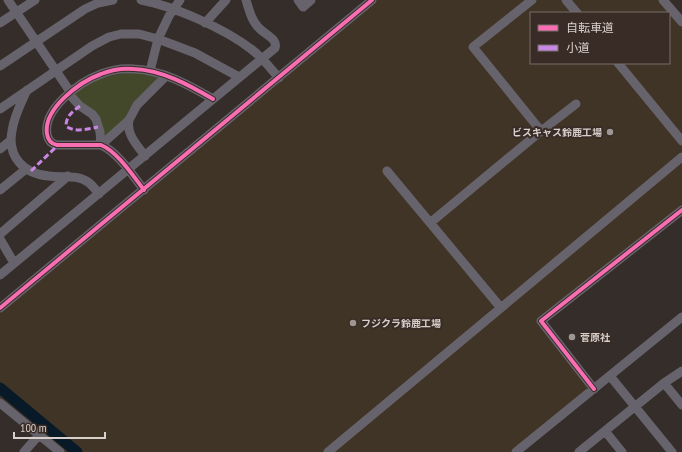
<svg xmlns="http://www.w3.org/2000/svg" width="682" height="452" viewBox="0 0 682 452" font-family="'PT Sans Narrow','Noto Sans JP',sans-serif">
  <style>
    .industrial { fill: #3f3426; fill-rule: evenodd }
    .green { fill: #43482b }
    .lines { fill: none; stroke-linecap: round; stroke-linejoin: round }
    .river { stroke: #081927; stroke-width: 11 }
    .minor { stroke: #67636c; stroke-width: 9 }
    .quiet { stroke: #c787e3; stroke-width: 3; stroke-dasharray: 6 3; stroke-linecap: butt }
    .cycleway-casing { stroke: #392c26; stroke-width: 6 }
    .cycleway { stroke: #f96db3; stroke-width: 4 }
    .poi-dot { fill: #9f9693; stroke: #392c26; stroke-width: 1.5 }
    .labels { text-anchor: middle; stroke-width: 4; stroke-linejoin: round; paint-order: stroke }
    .poi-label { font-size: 10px; font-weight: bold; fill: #d8cfcb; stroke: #392c26; text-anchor: start }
  </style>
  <rect width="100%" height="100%" fill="#352d2a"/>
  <path class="industrial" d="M376 0H661L682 25V207L539 321 587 385V390L511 452H66L0 398V312ZM531 13H669V63H531Z"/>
  <path class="green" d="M129 72 157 76 158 80 126 121 106 139 74 96 75 93 99 78Z"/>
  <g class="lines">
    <path class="river" d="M0 388 77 452"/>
    <path class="minor" d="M8 0 71 93
      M141 0C174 6 225 29 251 49 262 57 270 68 279 78
      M298 0 303 7 311 0
      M532 0 473 47 541 131
      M566 0 577 13
      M663 0 682 22
      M0 23 35 0
      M205 23 226 0
      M618 63 682 141
      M0 66 85 9 98 3 113 0
      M150 71 158 39 169 16 180 0
      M27 90C21 103 14 116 12 131 7 157 24 174 49 176 62 178 77 174 88 182 92 185 96 190 99 194
      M69 94 80 106 92 114 96 119 100 132 101 145
      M0 109 92 46 109 37 121 34H139L158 39 195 53 239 77
      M129 120C126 134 137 145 145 156
      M101 145 129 120 137 105 166 76
      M0 149 11 140
      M387 171 501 308
      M0 190 26 169
      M144 190C133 176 118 152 101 145H57C51 144 48 140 47 134 43 109 79 82 101 74 111 70 123 68 134 69 162 70 189 85 213 99
      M430 223 541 131 576 104
      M0 234 68 176
      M0 239 14 263
      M0 275 275 48C278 39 266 35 260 29 252 22 249 10 246 0
      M0 308 372 0
      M610 376 672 452
      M664 383 682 405
      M594 389 541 321 682 210
      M0 403 60 452
      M605 431 622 452
      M24 452 39 435
      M328 452 682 157
      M516 452 682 317
      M579 452 664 383 682 371"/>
    <path class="quiet" d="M80 106C73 111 66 116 66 126 75 133 88 129 98 127
      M31 171 55 148 57 145"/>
    <defs>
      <path id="cycleway" d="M144 190C133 176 118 152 101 145H57C51 144 48 140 47 134 43 109 79 82 101 74 111 70 123 68 134 69 162 70 189 85 213 99
        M0 308 372 0
        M594 389 541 321 682 210"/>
    </defs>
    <use href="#cycleway" class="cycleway-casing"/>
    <use href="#cycleway" class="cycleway"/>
  </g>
  <g class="poi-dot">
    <circle cx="610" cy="132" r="4"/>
    <circle cx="353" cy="323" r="4"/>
    <circle cx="572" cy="337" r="4"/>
  </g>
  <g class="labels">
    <g class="poi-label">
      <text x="602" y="136" text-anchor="end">ビスキャス鈴鹿工場</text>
      <text x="361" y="327">フジクラ鈴鹿工場</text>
      <text x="580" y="341">菅原社</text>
    </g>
  </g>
  <rect x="530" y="12" width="140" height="52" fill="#392c26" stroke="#796d68"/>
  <rect x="538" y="25" width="20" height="6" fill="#f96db3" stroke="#796d68"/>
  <text x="566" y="32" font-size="12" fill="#d8cfcb">自転車道</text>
  <rect x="538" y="45" width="20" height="6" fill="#c787e3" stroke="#796d68"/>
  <text x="566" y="52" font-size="12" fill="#d8cfcb">小道</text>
  <path d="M14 432v6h91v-6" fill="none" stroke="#d8cfcb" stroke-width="2"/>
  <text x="20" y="432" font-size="12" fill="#d8cfcb" stroke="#392c26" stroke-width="3" paint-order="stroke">100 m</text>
</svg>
